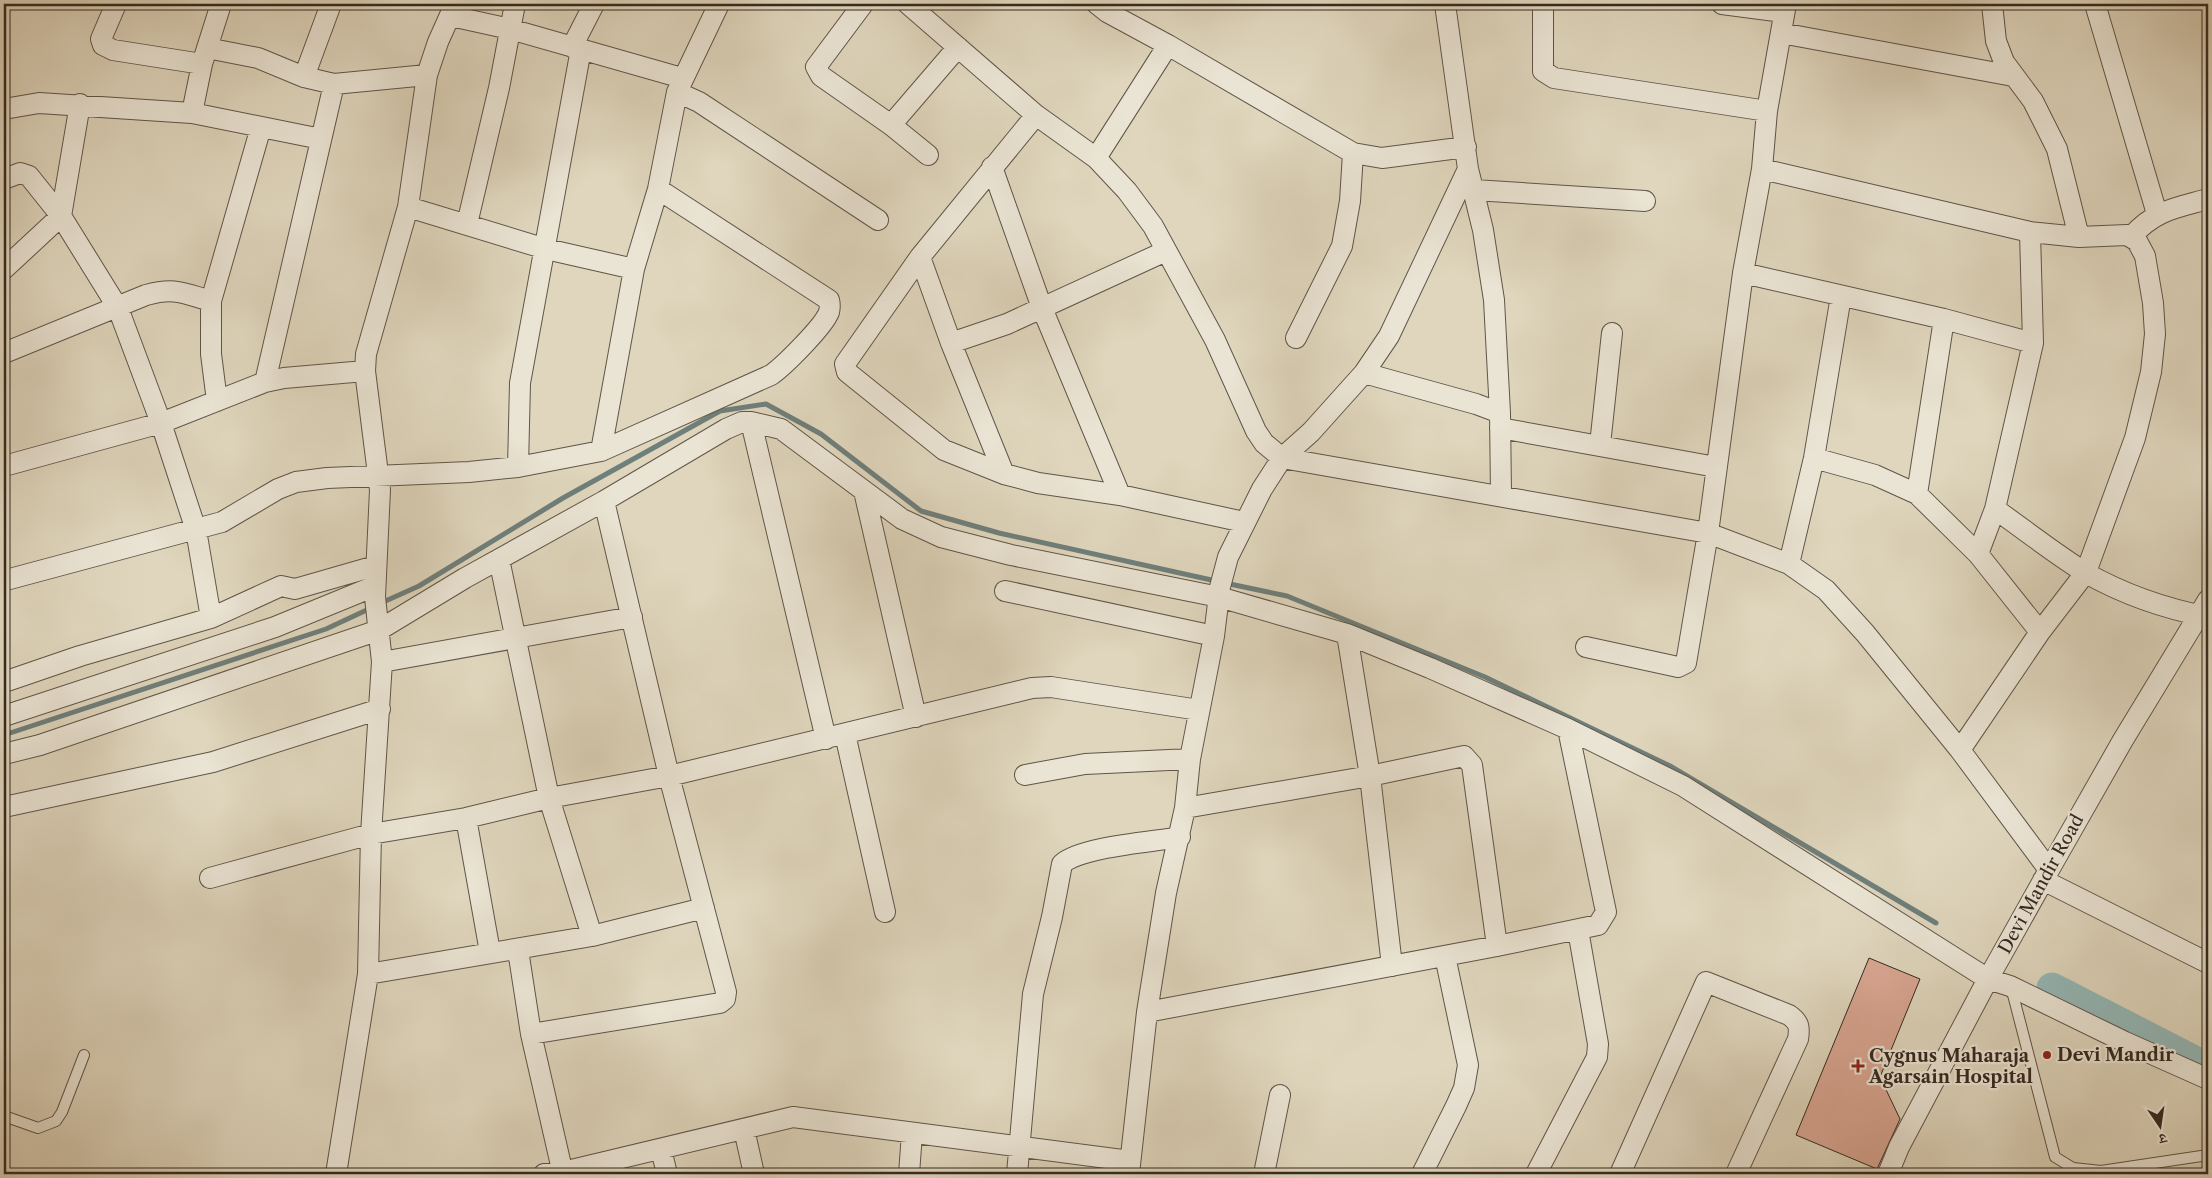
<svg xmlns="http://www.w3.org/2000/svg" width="2212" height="1178" viewBox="0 0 2212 1178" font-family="'Libre Caslon Text','Noto Serif Devanagari',serif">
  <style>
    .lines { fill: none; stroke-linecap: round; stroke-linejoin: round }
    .stream { stroke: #6f7f7b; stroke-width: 5 }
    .river { stroke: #95b8b7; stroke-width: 31 }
    .building { fill: #d9a692; stroke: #352a21 }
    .service-casing { stroke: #605548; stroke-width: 12 }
    .minor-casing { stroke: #605548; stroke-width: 22 }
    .service { stroke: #eae4d4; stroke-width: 10 }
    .minor { stroke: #eae4d4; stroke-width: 20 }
    .poi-dot { fill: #8f2418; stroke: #eae4d4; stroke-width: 2 }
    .labels { text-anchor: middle; stroke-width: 4.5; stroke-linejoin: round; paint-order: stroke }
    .street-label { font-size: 18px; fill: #352a21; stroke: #eae4d4 }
    .poi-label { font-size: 18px; font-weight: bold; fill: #352a21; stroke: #eae4d4; text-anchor: start }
  </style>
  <rect width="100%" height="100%" fill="#dfd6bd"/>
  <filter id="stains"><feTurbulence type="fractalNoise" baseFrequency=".004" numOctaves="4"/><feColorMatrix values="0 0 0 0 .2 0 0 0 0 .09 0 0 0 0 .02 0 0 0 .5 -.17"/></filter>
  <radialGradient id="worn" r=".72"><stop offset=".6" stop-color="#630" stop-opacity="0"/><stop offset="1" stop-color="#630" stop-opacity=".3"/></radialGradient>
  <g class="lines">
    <path class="stream" d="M1225 583 1287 596 1485 677 1670 766 1936 923
      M381 603 419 586 563 498 720 411 766 404 821 434 921 511 999 533 1216 581
      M4 735 326 629 371 608"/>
    <path class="river" d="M2052 988 2208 1068"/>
  </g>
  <path class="building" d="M1869 958 1920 979 1880 1077 1900 1119 1877 1169 1796 1135Z"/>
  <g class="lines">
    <defs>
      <path id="service" d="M2011 987 2055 1157 2073 1168 2101 1171 2208 1155
        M4 1116 38 1128 56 1121 62 1112 84 1055"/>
      <path id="minor" d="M116 4 101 39 103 45 113 50 202 64
        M863 4 816 67 821 76 891 125
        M908 4 1036 115 1096 158 1127 191 1153 226 1215 340 1256 431 1264 443 1282 458 1708 533 1789 564 1826 590 1865 633 1960 750 2049 870
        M1097 4 1107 12 1168 45 1353 153 1382 158 1466 147
        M1445 4 1468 169 1483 230 1494 300 1500 413 1501 495
        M1543 4V71L1554 78 1767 111
        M1722 4 1783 12
        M1992 4 1996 41 2004 62 2033 101 2057 149 2079 237
        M2095 4 2157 214
        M451 16 510 29 682 78
        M1781 33 2013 76
        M572 47 594 4
        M207 48 258 58 304 77 334 84 427 75
        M304 77 331 4
        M677 92 699 102 878 220
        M4 109 39 103 192 113 321 139
        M192 113 202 64 221 4
        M1036 115 920 257 845 364 847 372 944 450 1004 474 1038 483 1120 495 1244 522
        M928 155 891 125 958 47
        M1096 158 1168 45
        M992 167 1042 308 1120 495
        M1762 169 2030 232 2079 237 2127 235 2137 241 2145 256 2153 303 2155 334 2151 372 2135 438 2086 572 2040 632 1960 750
        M4 179 20 173 29 176 61 216 118 308 161 423 196 530 211 618
        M1474 190 1645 201
        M408 207 546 249 634 269
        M467 224 499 88 515 4
        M2132 236C2155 210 2176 208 2208 199
        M920 257 951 343 1004 474
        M4 269 61 216 80 104
        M1743 273 1944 319 2033 343
        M1296 338 1342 246 1350 201 1353 153
        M951 343 1007 324 1166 251
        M4 353 146 295C175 287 183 293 211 301
        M1364 373 1476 404 1500 413
        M265 382 334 84
        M217 401 211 354V301L261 127
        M751 422 826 739
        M1500 428 1716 467
        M1600 445 1612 333
        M601 451 634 269 658 189 677 92 719 4
        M1814 458 1875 475 1917 494 1978 554 2040 632
        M4 466 161 423 265 382 284 378 365 371
        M518 467 520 383 581 49
        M864 491 916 717
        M1917 494 1944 319
        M1995 509C2025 530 2055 554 2086 573 2123 594 2167 609 2208 617
        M1978 554 1995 509 2033 343 2030 232
        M499 559 549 798 592 936
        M1789 564 1814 458 1841 296
        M6 580 222 522 278 489 296 482 327 478 469 472 518 467 601 451 771 375C784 366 824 326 829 312 830 308 830 304 829 300L658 189
        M1005 591 1214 636
        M1347 634 1370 776 1392 966
        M1586 647 1678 667 1686 663 1708 533 1743 273 1762 169 1767 111 1786 4
        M382 662 632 617
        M4 682 80 656 211 618 281 586 295 589 375 566
        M4 716 275 627 375 586
        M845 734 885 912
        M4 754 40 745 379 630 465 578 604 501 726 429 742 422H751L781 429 902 519 941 537 1011 555 1219 597 1347 634 1430 668 1568 729 1683 786 1988 979 2010 986 2125 1042 2208 1079
        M1025 775 1085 764 1190 759
        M4 807 213 762 380 709
        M1185 808 1370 776 1464 756 1472 765 1497 946
        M466 818 490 952
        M210 878 371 834 466 818 549 798 669 776 1032 688 1051 687 1199 710
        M2043 880 2208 963
        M518 950 531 1034 563 1174
        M368 974 592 936 704 908
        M1147 1012 1497 946 1598 925 1606 912 1568 729
        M531 1034 720 1003 725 999 726 992 669 776 604 501
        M744 1129 754 1174
        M661 1149 667 1174
        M336 1174 368 974 371 834 382 662 375 597 380 490 365 371 366 354 408 207 427 75 438 42 455 4
        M544 1174 563 1172 793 1117 1130 1161
        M909 1174 912 1133
        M1017 1174 1033 994 1052 917 1062 864C1080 847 1152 842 1180 837
        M1129 1174 1147 1012 1166 893 1185 808 1190 759 1214 636 1220 587 1228 557 1262 489 1282 458 1311 432 1364 373 1389 336 1468 169
        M1264 1174 1280 1095
        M1422 1174 1456 1106 1464 1088 1468 1065 1445 956
        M1536 1174 1597 1057 1598 1044 1578 930
        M1620 1174 1706 982 1789 1015C1799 1022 1800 1027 1798 1039L1736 1174
        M1888 1174 1899 1147 1988 979 2049 870 2123 740 2208 600"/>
    </defs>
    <use href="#service" class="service-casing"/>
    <use href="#minor" class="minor-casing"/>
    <use href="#service" class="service"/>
    <use href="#minor" class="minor"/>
  </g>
  <g class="poi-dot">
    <circle cx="2047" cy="1055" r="5"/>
    <path d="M1855.5 1058.5h5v5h5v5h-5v5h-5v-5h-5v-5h5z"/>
  </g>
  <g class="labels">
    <g class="street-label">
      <text transform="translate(2041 884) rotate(-61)" y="6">Devi Mandir Road</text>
    </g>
    <g class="poi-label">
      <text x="2057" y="1061">Devi Mandir</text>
      <text x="1869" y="1062">Cygnus Maharaja<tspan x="1869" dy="21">Agarsain Hospital</tspan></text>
    </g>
  </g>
  <rect width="2212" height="1178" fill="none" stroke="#dfd6bd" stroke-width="20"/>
  <rect x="5" y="5" width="2202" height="1168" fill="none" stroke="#352a21" stroke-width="2.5"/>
  <rect x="10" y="10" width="2192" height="1158" fill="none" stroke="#352a21"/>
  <g transform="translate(2160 1126) rotate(167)" stroke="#eae4d4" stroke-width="4" paint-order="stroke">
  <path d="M0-4L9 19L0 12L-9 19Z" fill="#352a21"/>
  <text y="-8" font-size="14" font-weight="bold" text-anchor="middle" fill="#352a21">उ</text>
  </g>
  <rect width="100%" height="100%" filter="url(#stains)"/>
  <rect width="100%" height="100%" fill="url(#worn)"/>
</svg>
